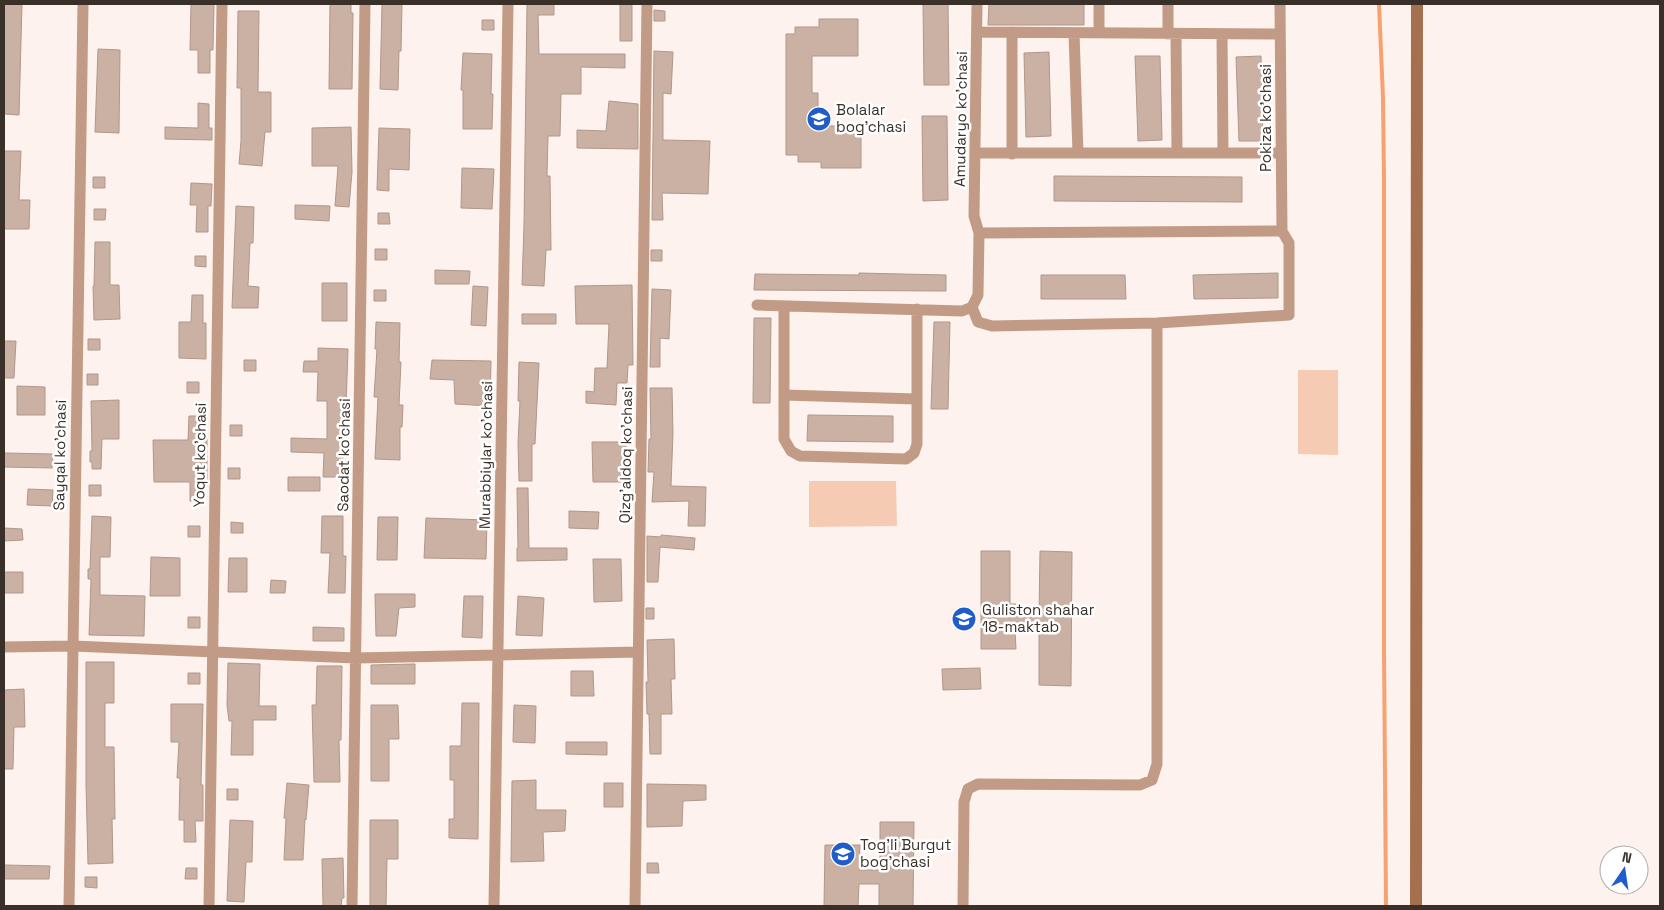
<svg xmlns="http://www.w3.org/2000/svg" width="1664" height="910" viewBox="0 0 1664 910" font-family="'Space Grotesk',sans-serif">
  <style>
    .green { fill: #f6cbb3 }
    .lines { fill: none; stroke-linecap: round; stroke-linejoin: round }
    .stream { stroke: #f7a270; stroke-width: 4 }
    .building { fill: #cab1a3; stroke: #b0978a }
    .street { stroke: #c19b86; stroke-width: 11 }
    .secondary { stroke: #a56f50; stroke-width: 12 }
    .labels { text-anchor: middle; stroke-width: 5; stroke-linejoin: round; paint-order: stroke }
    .poi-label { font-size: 15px; fill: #3a302a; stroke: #fff; text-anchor: start }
    .street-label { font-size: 15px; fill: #3a302a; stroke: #fff }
  </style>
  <rect width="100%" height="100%" fill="#fdf2ed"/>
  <path class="green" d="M1298 370H1338V455L1298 454Z
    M809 481H896L897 526 809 527Z"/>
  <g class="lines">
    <path class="stream" d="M1379 4 1383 98 1384 180V647L1386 906"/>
  </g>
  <path class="building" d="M4 4H22L19 115 4 114Z
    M191 4H214L213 50H210V73H198V50H190Z
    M330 4H351V13H353L352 89H329Z
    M382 4H402L401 51H399L398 90 380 89Z
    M527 4H554V15H538L539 54H625V68L581 67V94H561L560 136H548L547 176H550L551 250H546L544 286 522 285 524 225Z
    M620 4H632V41H620Z
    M923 4H948L949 85H924Z
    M989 4H1084V25H988Z
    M654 10 665 11V21H654Z
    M238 11H259L258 92H271V132H265L262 166 239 164 241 141V88H237Z
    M819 19H858V56H812V93H818V126H861V168H821V162H798V155H786V34H795V27H819Z
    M482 20H494V30H482Z
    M98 49 120 50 119 133 95 132Z
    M654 51 673 52 671 94 663 93V140L710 141 708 194 662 193 663 220H652Z
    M1049 52 1051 136 1026 137 1024 53Z
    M463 53 492 54 491 94H493L492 129H463V90H461Z
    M1135 56H1160L1162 140 1138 141Z
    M1261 56 1263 141H1239L1236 57Z
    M609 101 638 104V149L577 148V130L606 131Z
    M198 103 209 104V128H212V140L165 139V127L198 128Z
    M922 116H947L948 200 923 201Z
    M351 127 352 172 349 207 335 206 338 166H312V128Z
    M379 128 410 129 409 170 389 169V191L377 190Z
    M4 151H21L19 200H30L29 229H4Z
    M462 168 494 169 492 209 461 208Z
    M1054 176 1242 177V202L1054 201Z
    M93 177H105V188H93Z
    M191 183 212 184 211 206H208V232H196L197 205H190Z
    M295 205 330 206 329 221 295 219Z
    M236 206 254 207 253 243H250L248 286 259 287 258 308H232Z
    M94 209H106L105 220H94Z
    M378 213H389L390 224H378Z
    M95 242H110V285H119L120 319 94 320 93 286H94Z
    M375 249H387V260H375Z
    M651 250H662V261H651Z
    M195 256H206V267L195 266Z
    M435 270 470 271 469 284H435Z
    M859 273 946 275V291L754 290 755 274 859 275Z
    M1278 273V298L1194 299 1193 275Z
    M1041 275H1125L1126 299H1041Z
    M322 283H347V321H322Z
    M632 285 633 365H628L627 383H617L616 405 586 403V391L594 392 595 368H607L609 324H576L575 286Z
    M473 286 488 287 486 326 471 325Z
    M652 289 671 290 669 339 660 338V367H650Z
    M374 290H386V301H374Z
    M192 295H203V323H206V359L179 358V322H191Z
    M522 314H556V324H522Z
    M754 318H771L770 403H753Z
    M376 322 400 323 399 362H401L399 405H403L402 427H400V460L375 459 378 397H374L377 349H375Z
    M934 322H950L948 409H931Z
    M88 339H100V350H88Z
    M4 341H16L14 378H4Z
    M318 348 348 349 345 436H343V477H323L324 453 291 452V438L327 439V401H317L318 372H303L304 361H318Z
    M244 360H256V371H244Z
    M432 360 491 361 490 406 455 404 454 380 430 379Z
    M519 362 539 363 535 444H532V481H519L518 443 520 401H518Z
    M87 374H98V385H87Z
    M187 382H199V393H187Z
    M17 386 45 387V415H17Z
    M650 388H672L673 433 671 486 706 487 705 526H688L689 501 652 502 654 472H648L649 439H651Z
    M119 400V439H102L101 469H92V462H90V451H92L91 401Z
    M808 415 893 416V442L807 441Z
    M189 416H200V439H207V481H202V501H190V482H154L153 440H188Z
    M230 425H242V436H230Z
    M592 442H626V482H593Z
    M4 453 53 454 52 468 4 467Z
    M228 468H240V479H228Z
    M288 477H320V491H288Z
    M89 485H101V496H89Z
    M517 488H528L529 548H567V560L517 561V548H518Z
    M28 489 53 490 52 506 27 505Z
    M569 511 599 512 598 529 569 528Z
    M92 516 111 517 110 557H100V595L145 596 144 636 89 635 91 579H88V569H90Z
    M322 516H343V556H346L345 593H328L330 553H321Z
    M378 517H398L397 560H377Z
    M426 518 487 520 486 559 424 558Z
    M231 522 243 523V533H231Z
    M188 526H200V537H188Z
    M4 528 22 529 23 540 4 541Z
    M661 535 695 538 694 550 660 547 658 582H647V536L661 537Z
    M981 551H1010V604H1016V616H1039L1040 551 1072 552 1071 686 1039 685V631H1015L1016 649H981Z
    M151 557 180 558V596H150Z
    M229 558H247V592H228Z
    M593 559H621L622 601 594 602Z
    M4 572H23V593H4Z
    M271 580 286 581 285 593H270Z
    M375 594H415V607L399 608 396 636H376Z
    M464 596H483L482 638 462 637Z
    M518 596 544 598 542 636 516 635Z
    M646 608H654V619H646Z
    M188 617H200V628H188Z
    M313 627 344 628V641H313Z
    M674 639 675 679H671L672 714H661V754H650L649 714H647L646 682H648L647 640Z
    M86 662H114V703H105V747H114L115 819H112L113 863 88 864 86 785Z
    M228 663 260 664 259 706H276V720H253V755H231L232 721H229L227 705Z
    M415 664V684H371V665Z
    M317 666H342L341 740H339L340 782H314L312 705H316Z
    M980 668 981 689 943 690 942 669Z
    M571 671H593L594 696H571Z
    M188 673H200V684H188Z
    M24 689 25 727H14L13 769H4V690Z
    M462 703H479L478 839 449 838V819H454V780H450V746H461Z
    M171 704H203L201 785H203V821H195L196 842H184V820H179L180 778H177L179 742H171Z
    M371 705H398L399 739H389V781H371Z
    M514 705 536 706 535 743 513 742Z
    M566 742H607V755L566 754Z
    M536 780V810H566L565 831 543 832 544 861 511 862 512 781Z
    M287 783 309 785 306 820 305 819 303 860H284L286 818H284Z
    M604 783H623V807H604Z
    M647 784 706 785V800L683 801 682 826 647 827Z
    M227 789H238V800H227Z
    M230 820 253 821 252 862H246L244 902 227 901Z
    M370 820H398V859H387L386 906H370Z
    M880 822H914L913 906H879V884H859L858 906H824L825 845H860L859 870H880Z
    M343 858 344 898H342L341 906H323L322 859Z
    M647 863H658L659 873H647Z
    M4 865 50 866 49 879H4Z
    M186 868H197V879H185Z
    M85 877H97V888L85 887Z"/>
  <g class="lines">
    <path class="street" d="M1099 4V33
      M1168 4V34
      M977 32 1280 34
      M1074 33 1078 153
      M1176 34 1177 153
      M1222 34 1223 153
      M976 153H1281
      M1012 154V32
      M979 233 1282 231
      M757 305 962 311 972 307 978 295 979 233 974 216 977 4
      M784 306V439L791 451 800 456 906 459 914 453 917 444V309
      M972 307 978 322 992 326 1157 323 1289 315V243L1282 231 1280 4
      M784 395 916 399
      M4 647 73 646 356 658 638 652
      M69 906 83 4
      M209 906 222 4
      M352 906 365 4
      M494 906 508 4
      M635 906 647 4
      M963 906 964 802 968 789 978 784 1140 785 1152 780 1157 764V323"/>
    <path class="secondary" d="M1416 906 1417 4"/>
  </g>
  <defs>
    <symbol id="school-disc" viewBox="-11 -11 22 22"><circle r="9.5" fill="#215dca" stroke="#fff"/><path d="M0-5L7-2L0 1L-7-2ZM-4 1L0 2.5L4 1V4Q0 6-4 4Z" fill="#fff"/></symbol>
  </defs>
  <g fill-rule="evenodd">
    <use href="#school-disc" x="805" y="105" width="28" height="28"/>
    <use href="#school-disc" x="950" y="605" width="28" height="28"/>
    <use href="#school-disc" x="829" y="840" width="28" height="28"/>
  </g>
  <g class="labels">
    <g class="poi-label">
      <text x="836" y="115">Bolalar<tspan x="836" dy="17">bog'chasi</tspan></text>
      <text x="982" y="615">Guliston shahar<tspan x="982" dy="17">18-maktab</tspan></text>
      <text x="860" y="850">Tog'li Burgut<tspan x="860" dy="17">bog'chasi</tspan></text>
    </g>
    <g class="street-label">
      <text transform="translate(1266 118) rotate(-90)" y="5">Pokiza ko'chasi</text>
      <text transform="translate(961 119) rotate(-89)" y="5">Amudaryo ko'chasi</text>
      <text transform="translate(60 455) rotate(-89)" y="5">Sayqal ko'chasi</text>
      <text transform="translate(200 455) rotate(-89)" y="5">Yoqut ko'chasi</text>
      <text transform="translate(344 455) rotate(-89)" y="5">Saodat ko'chasi</text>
      <text transform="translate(486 455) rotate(-89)" y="5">Murabbiylar ko'chasi</text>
      <text transform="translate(626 455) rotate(-89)" y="5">Qizg'aldoq ko'chasi</text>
    </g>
  </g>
  <rect width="1664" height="910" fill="none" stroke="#3a302a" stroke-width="10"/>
  <g transform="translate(1624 870) rotate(13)"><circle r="24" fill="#ffffff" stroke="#b0acaa"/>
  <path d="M0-4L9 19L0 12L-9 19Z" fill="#215dca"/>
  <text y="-8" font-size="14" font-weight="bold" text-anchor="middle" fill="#3a302a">N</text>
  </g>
</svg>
